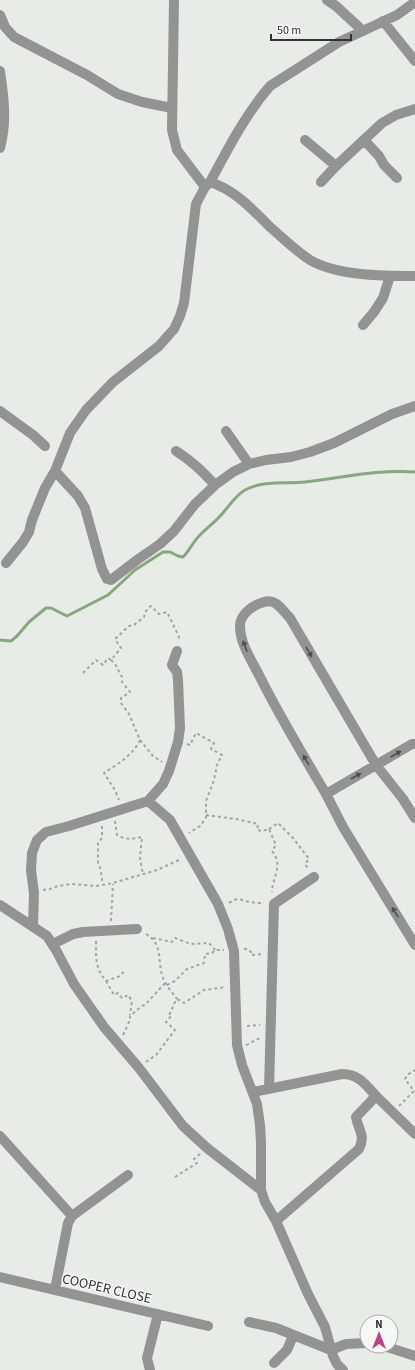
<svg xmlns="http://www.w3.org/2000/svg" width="415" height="1370" viewBox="0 0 415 1370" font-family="'Source Sans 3',sans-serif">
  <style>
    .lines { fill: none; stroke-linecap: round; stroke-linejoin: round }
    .stream { stroke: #85a87d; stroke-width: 3 }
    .path { stroke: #a2a6a2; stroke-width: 2; stroke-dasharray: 3 3; stroke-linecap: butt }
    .minor { stroke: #939492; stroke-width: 10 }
    .oneway { fill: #4e504e }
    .labels { text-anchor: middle; stroke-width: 3; stroke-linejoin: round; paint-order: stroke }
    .street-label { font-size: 14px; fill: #313331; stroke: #f5f9f4 }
  </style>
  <rect width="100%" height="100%" fill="#e8ece7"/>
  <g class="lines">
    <path class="stream" d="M0 640 11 641 17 636 29 622 46 608H51L67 616 108 595 135 570 163 552H170L178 556 183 557C189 551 193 542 200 535 207 528 215 522 222 514 229 506 235 496 245 490 264 480 285 484 305 482 342 478 378 469 415 472"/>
    <path class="path" d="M111 660 115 664 122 677V682L130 692 121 698V703L129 714 140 740C133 755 118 764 104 773L115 790 119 800
      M83 673 96 660 103 665 108 658 111 660 121 648 115 639 129 626 134 625 144 617 145 612 151 606 159 614 167 612 169 616 179 637 178 641
      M140 740 153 756 162 762
      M187 744 190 745 196 733 214 743 211 749 222 755 217 765 214 780 206 801V818L200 826 189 833
      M206 815 236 819 258 824 257 830 262 831 269 829 276 845 272 851C284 865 272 878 272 892
      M115 821 117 835C126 840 132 839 142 837L140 858 143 875
      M102 826V838L98 843V863L100 867 103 885
      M269 829 278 823 293 838 309 859 305 864 309 870
      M43 890 50 889 58 886 71 884 96 886 113 883 157 870 181 859
      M229 903C239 896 240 901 251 902 255 903 260 903 264 903
      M111 921 113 884
      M146 934C165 945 156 964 164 980 167 987 173 993 177 999
      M153 938 172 942 175 938 191 944 209 943 215 950
      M96 941C96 958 95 968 106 981L120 976 124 971
      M244 949H247L251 952V955L264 954
      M106 981 114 995 118 993 122 998 128 995 132 1001 130 1015
      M167 985 175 981 187 969 204 963 205 954 212 953 215 950H224
      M247 1026 260 1025
      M123 1035 130 1020V1016L142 1006 145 1005 165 983
      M246 1045C252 1043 255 1039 261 1038
      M146 1062 156 1055 175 1030 166 1022 171 1016 169 1015C173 1009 173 1004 177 999L184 1003 204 990 226 987
      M399 1106 414 1091 405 1079 407 1075 415 1070
      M175 1177 197 1163 194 1159 200 1154"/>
    <path class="minor" d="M174 0 172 130 177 150 205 187
      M327 0 336 6 363 31
      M0 15 5 27 14 37 87 75 118 94 142 102 172 108
      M383 21 415 61
      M0 71C4 98 7 122 0 148
      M305 140 336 166
      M364 140 379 156 384 165 397 178
      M210 182C228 149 245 115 270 86L339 42 397 15 415 2
      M321 182 336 166 382 123 396 115 415 109
      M363 325 374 312 383 298 390 276
      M0 411 33 435 45 446
      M226 431 249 464
      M176 451C192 461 202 471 215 485
      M55 471 78 496 85 508 102 569 107 579 111 580 137 560 160 544 174 531 195 504 215 485 233 472 249 464 266 460 291 457 310 452 334 443 392 414 415 406
      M6 563 23 542 29 532 32 520 45 488 55 471 70 433 86 410 113 382 159 346 174 329 180 316 184 303 196 204 205 187 210 182C235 190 252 209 270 227 283 238 296 251 310 260 337 276 385 276 415 276
      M326 794C303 755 280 717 260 677 252 661 240 644 240 626 240 614 253 605 264 602 276 598 282 610 290 618L376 765 412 744H415
      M148 801 163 784 169 771 178 742 180 728 178 680 177 672 172 665 177 651
      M415 818 403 799 376 765 326 794 343 827 415 945
      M0 905 47 936 56 950 74 984 104 1027 139 1068 183 1126 207 1148 261 1190
      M33 926 34 893 31 870 32 853 37 840 46 832 69 826 148 801 170 820 218 904 228 929 234 951 237 1045 242 1065 257 1104 260 1125 261 1143V1190L265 1202 276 1221 308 1294 325 1327 333 1356 337 1364 343 1370
      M53 944 73 934 83 932 137 929
      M269 1089 274 904 314 877
      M253 1092 342 1074C359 1074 366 1085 376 1096L356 1117C358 1130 366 1135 359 1149L276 1221
      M376 1096 415 1134
      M0 1136 72 1216
      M0 1277 208 1326
      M55 1289 68 1223 72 1216 128 1175
      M249 1322 276 1328 331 1350 346 1344 367 1343
      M384 1346 415 1356
      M274 1363 287 1350 293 1336
      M150 1370 147 1358 158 1314"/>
  </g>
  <defs><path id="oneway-solid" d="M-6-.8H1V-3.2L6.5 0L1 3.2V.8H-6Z"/></defs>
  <g class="oneway">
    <use href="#oneway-solid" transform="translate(245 646) rotate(-110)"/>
    <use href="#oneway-solid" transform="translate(309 652) rotate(60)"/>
    <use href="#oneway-solid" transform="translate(396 754) rotate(-30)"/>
    <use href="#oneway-solid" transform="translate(306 760) rotate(-120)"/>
    <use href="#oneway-solid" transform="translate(356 776) rotate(-30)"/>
    <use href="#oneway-solid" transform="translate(395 912) rotate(-121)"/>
  </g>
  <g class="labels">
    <g class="street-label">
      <text transform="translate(107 1288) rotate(13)" y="5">COOPER CLOSE</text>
    </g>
  </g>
  <g transform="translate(379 1334)"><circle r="19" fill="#f5f9f4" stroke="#a7aaa6"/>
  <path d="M0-3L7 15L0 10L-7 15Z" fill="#c03f87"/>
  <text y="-6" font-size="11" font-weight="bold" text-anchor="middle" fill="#313331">N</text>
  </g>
  <path d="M271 34v6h80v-6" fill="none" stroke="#313331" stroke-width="2"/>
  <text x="277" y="34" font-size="12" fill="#313331" stroke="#f5f9f4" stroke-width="3" paint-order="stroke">50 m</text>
</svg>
